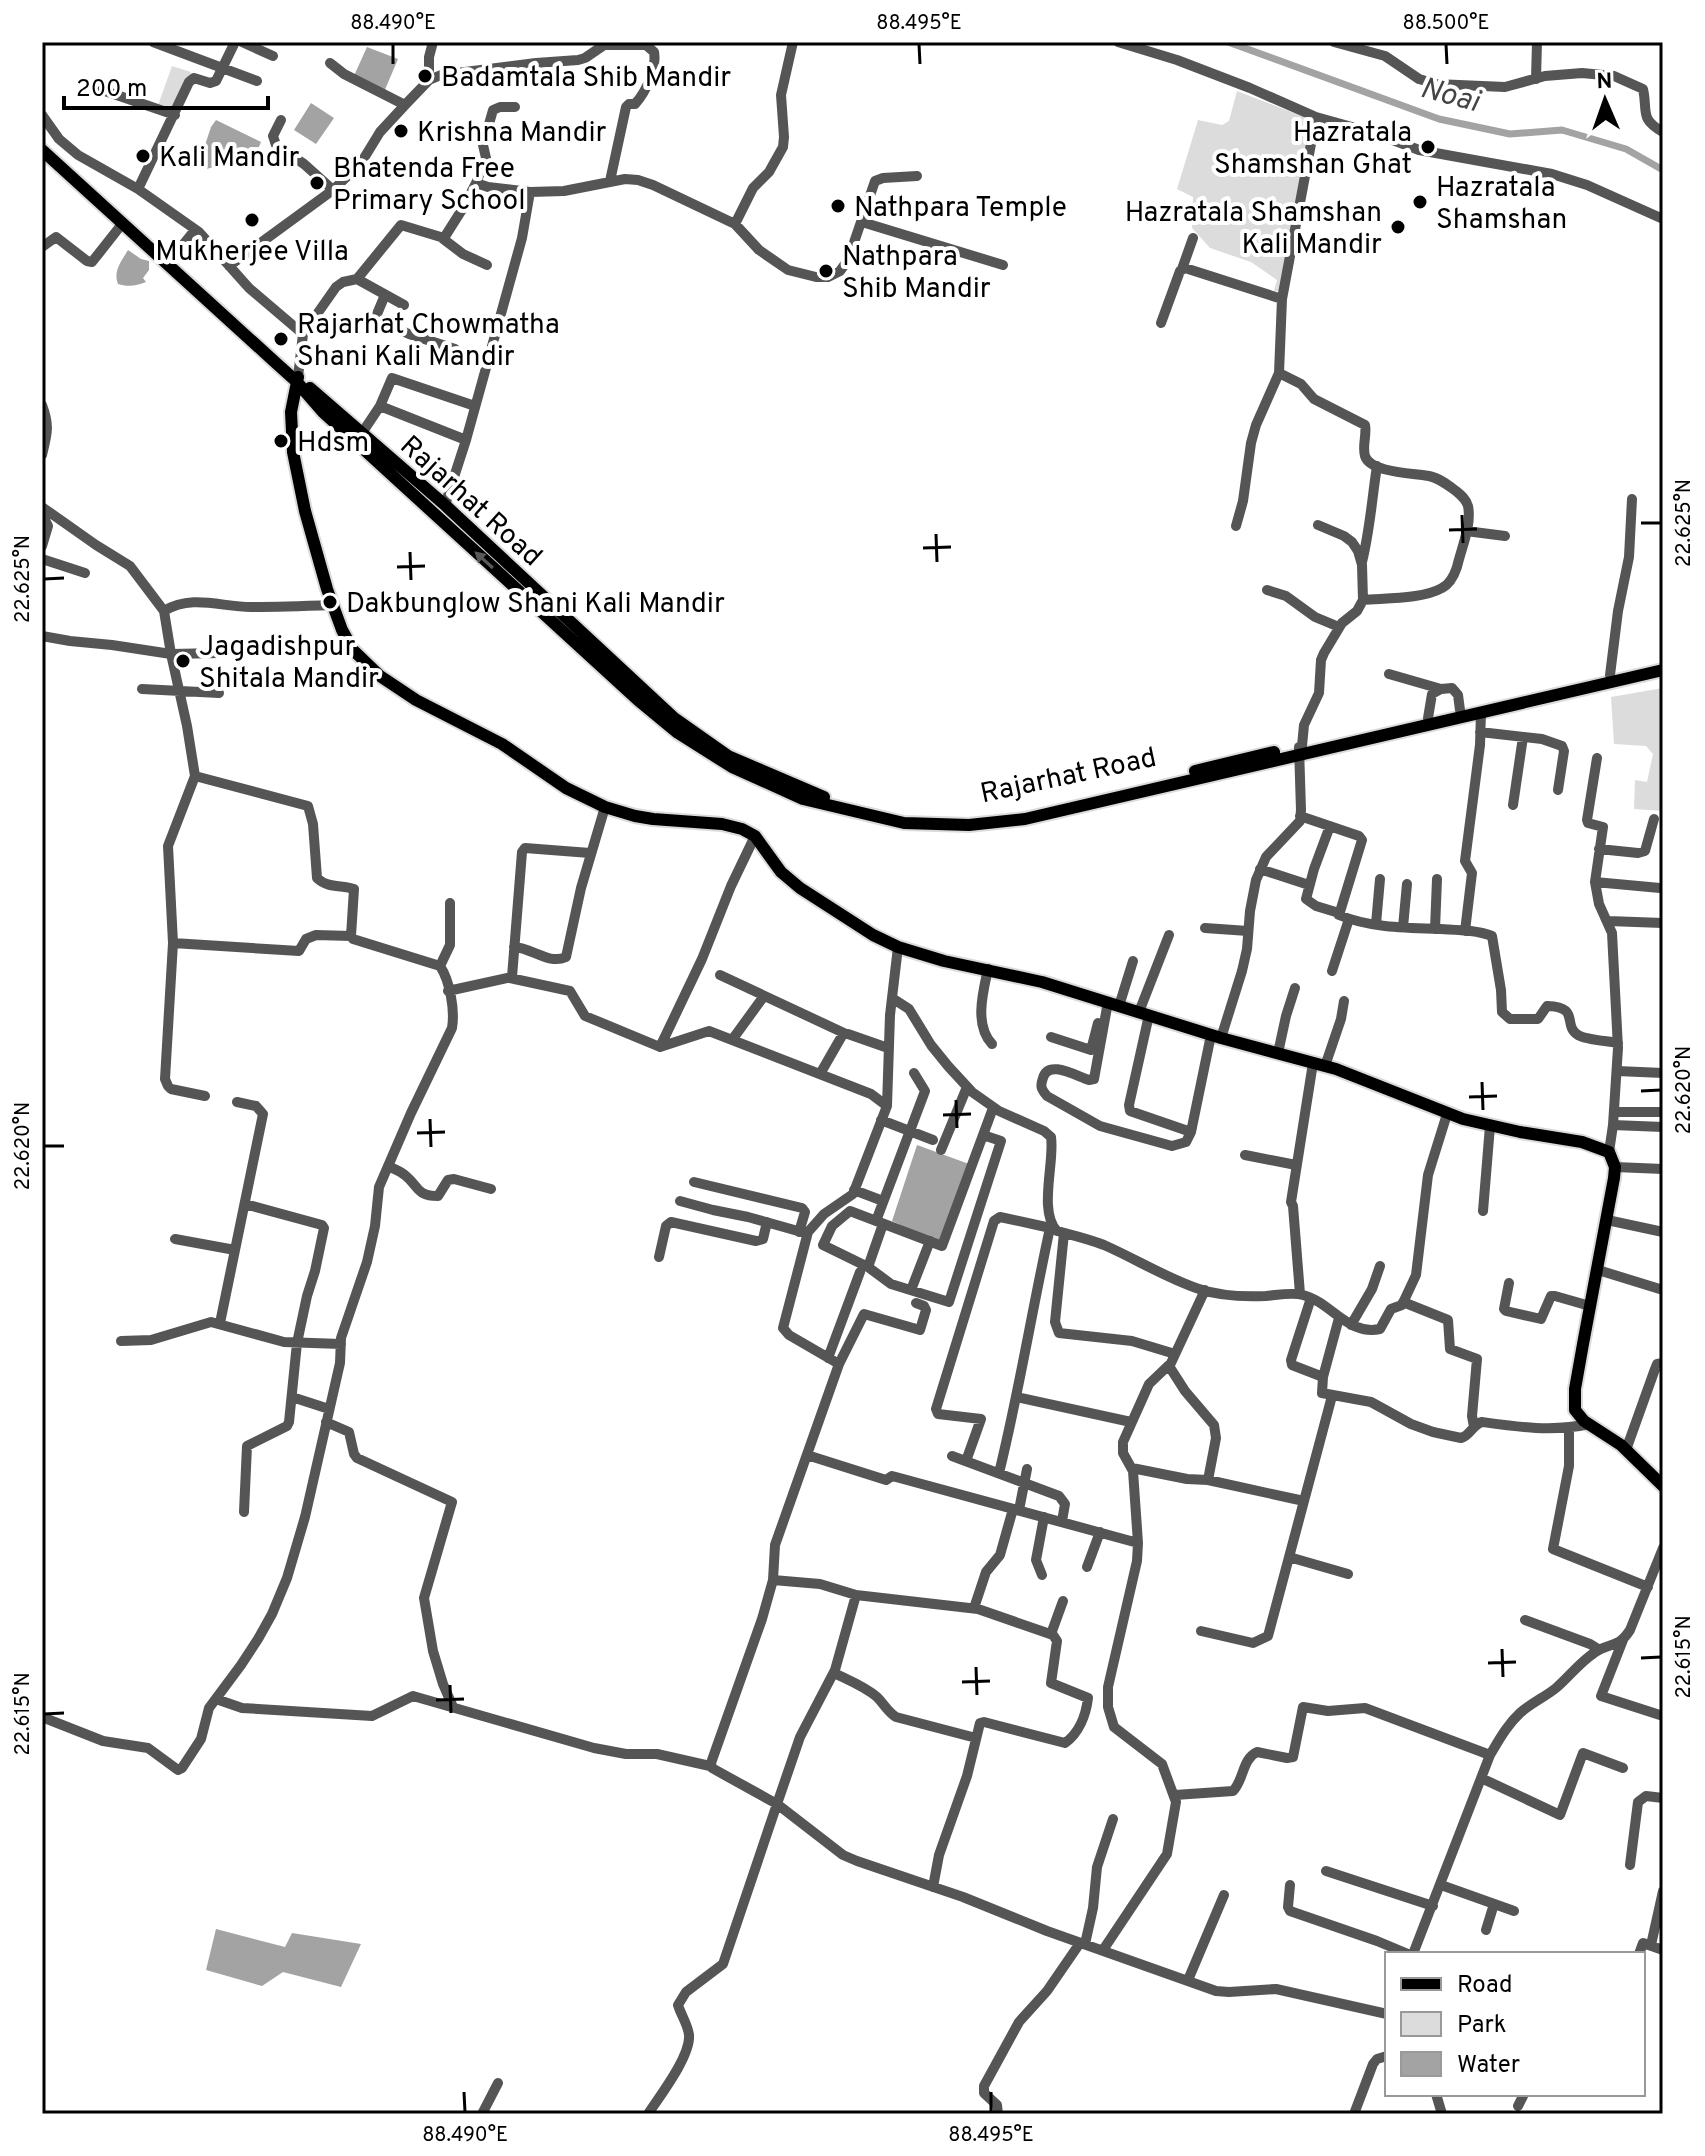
<svg xmlns="http://www.w3.org/2000/svg" width="1705" height="2156" viewBox="0 0 1705 2156" font-family="Overpass,sans-serif">
  <style>
    .green { fill: #dcdcdc }
    .water { fill: #a3a3a3 }
    .lines { fill: none; stroke-linecap: round; stroke-linejoin: round }
    .canal { stroke: #a3a3a3; stroke-width: 7 }
    .major-casing { stroke: #dbdbdb; stroke-width: 16 }
    .minor { stroke: #555; stroke-width: 10 }
    .major { stroke: #000; stroke-width: 12 }
    .oneway { fill: #595959 }
    .ticks { fill: none; stroke: #000; stroke-width: 3 }
    .poi-dot { fill: #000; stroke: #fff; stroke-width: 3 }
    .labels { text-anchor: middle; stroke-width: 8; stroke-linejoin: round; paint-order: stroke }
    .poi-label { font-size: 28px; fill: #000; stroke: #fff; text-anchor: start }
    .street-label { font-size: 28px; fill: #000; stroke: #fff }
    .water-label { font-size: 30px; font-style: italic; fill: #444; stroke: #fff }
    .neatline { fill: none; stroke: #000; stroke-width: 3 }
    .ticks-label { font-size: 20px; text-anchor: middle; fill: #000 }
  </style>
  <rect width="100%" height="100%" fill="#fff"/>
  <path class="green" d="M172 66 191 72 173 114 157 108Z
    M1237 91 1317 122 1285 292 1274 291 1277 280 1251 262 1210 248 1192 228 1193 197 1177 189 1198 120 1222 125 1229 121Z
    M1663 688V811L1634 809 1635 780 1647 782 1653 754 1646 746 1614 744 1611 697Z"/>
  <path class="water" d="M367 47 398 59 384 92 353 78Z
    M311 103 334 118 316 144 294 130Z
    M216 120 261 142 254 159 248 163H231L202 170 189 165V158L204 148 211 127Z
    M128 250 141 259 149 261V270L143 278 146 282C137 286 127 287 118 284 113 271 121 262 128 250Z
    M917 1145 969 1164 942 1244 892 1221Z
    M216 1929 285 1947 292 1933 361 1944 341 1987 283 1972 262 1986 206 1970Z"/>
  <g class="lines">
    <path class="canal" d="M1228 42 1439 119 1510 134 1562 130 1626 149 1663 170"/>
    <defs>
      <path id="major" d="M42 150 276 363 296 381 323 412 638 700 678 733 732 767 803 799 904 823 969 825 1025 819 1663 670
        M298 377 291 412 293 452 305 511 327 589 342 630 353 650 380 676 416 700 502 744 566 788 605 807 635 816 653 819 722 824 742 829 755 836 781 872 800 888 873 935 898 947 944 961 1042 982 1221 1038 1336 1069 1463 1119 1520 1132 1582 1142 1609 1152 1615 1167 1614 1178 1583 1344 1575 1389V1410L1584 1421 1621 1445 1663 1486
        M310 388 445 505 674 718 728 756 824 797
        M1195 771 1274 752"/>
    </defs>
    <use href="#major" class="major-casing"/>
    <path class="minor" d="M153 42 257 81
      M242 42 273 56
      M1118 42 1177 60 1250 88 1316 117 1282 299 1279 373 1256 425 1251 443 1243 501 1236 526
      M1334 42 1385 56 1419 79 1436 84 1505 87 1545 76 1582 73 1614 76 1643 89C1648 111 1639 119 1663 132
      M330 63 344 74 405 105
      M1536 79 1537 42
      M429 80V57L433 42
      M102 90 175 115
      M42 115 59 139 78 155 138 189 199 232 249 288 303 334
      M1316 117 1377 134 1419 150 1552 174 1587 185 1663 219
      M281 120 273 136 276 145 304 164 333 190
      M610 181 626 107 629 104H635C646 92 657 68 654 52L646 45
      M476 183 486 158 483 145 493 110 500 107H515
      M138 189 189 82 194 78 210 83 216 81 235 42
      M530 192 564 191 625 179 638 180 653 185 735 224 759 250 788 270 816 277H828L840 271 848 260 875 181 883 178 917 176
      M862 222 1003 265
      M735 224 753 188 769 172 783 147 784 137 781 95 793 42
      M442 238 463 254 487 265
      M42 247 56 237 87 261 92 262 122 224
      M170 261 195 230
      M229 266 333 190 361 163 380 132 405 105 429 80 441 75 536 63 578 60 585 58 604 45H646L647 42
      M1182 269 1193 238
      M357 279 404 305
      M385 295 377 314 378 321 409 334 455 349
      M1161 323 1180 271 1185 268 1282 299
      M1279 373 1301 384 1314 399 1365 425C1367 435 1362 446 1365 456 1370 473 1415 473 1429 476 1439 478 1448 485 1456 491 1461 495 1466 499 1468 506 1472 525 1461 549 1457 567 1454 576 1450 584 1442 588 1423 599 1385 598 1363 600
      M298 377 303 334 336 287 343 282 357 279 401 225 444 238 463 208 476 183 488 187 530 192 522 238 466 440 445 505
      M42 405C50 426 47 434 42 455
      M380 406 466 440
      M358 439 380 406 392 378 475 406
      M42 507 96 545 130 566 164 611
      M42 514 48 526 42 546
      M1466 531 1505 536
      M42 559 85 573
      M1362 562C1370 530 1372 498 1377 466
      M1267 590 1286 596 1315 617 1339 627
      M42 636 70 641 112 645 171 654 220 653
      M1389 674 1441 689
      M1610 675 1618 611 1629 557 1632 499
      M142 689 219 693
      M1428 718 1432 694 1441 689 1452 688 1458 695 1460 710
      M1480 732 1542 739 1562 746 1564 751 1558 790
      M1302 746 1304 725 1319 693 1321 660 1324 653 1342 623 1357 611 1363 600 1362 565 1358 551 1352 542 1344 536 1318 525
      M1597 758 1587 820 1588 823 1603 827 1595 882 1599 904 1612 933 1618 1048 1613 1125 1609 1152
      M195 776 168 846 173 943 165 1079 168 1086 171 1089 205 1096
      M1513 805 1523 737
      M1300 816 1359 836 1362 840 1339 915C1370 928 1407 928 1441 929 1458 930 1476 930 1492 936L1501 990 1502 1012 1510 1019H1538L1547 1006C1581 1007 1562 1025 1578 1035 1586 1040 1608 1041 1618 1043
      M1330 826 1314 869 1306 899 1316 906 1339 913
      M1599 849 1638 853 1645 851 1654 819
      M1260 869 1309 885
      M1595 882 1660 888
      M1608 921 1663 923
      M1376 924 1380 879
      M1403 927 1407 884
      M1205 928 1248 931
      M1435 929 1437 879
      M1465 931 1472 873 1465 861 1480 745 1481 712
      M173 943 299 951 306 939 316 935 351 936
      M514 947C532 948 549 965 566 957L581 888 605 807
      M440 966 450 945V903
      M988 969C983 992 974 1025 992 1044
      M1332 971 1349 919
      M720 975 846 1034
      M510 978 570 991 585 1016 660 1047 709 1031 871 1094 887 1106
      M448 991 512 977 522 852 525 848 590 853
      M892 998 909 1009 931 1045 948 1066 972 1092 999 1111 1044 1131 1051 1137C1055 1161 1038 1212 1057 1231 1072 1235 1089 1239 1104 1245 1136 1259 1166 1278 1199 1289 1220 1296 1245 1297 1266 1296 1278 1295 1292 1292 1303 1295 1331 1302 1348 1336 1380 1329L1391 1309 1402 1305 1416 1275 1428 1175 1447 1114
      M1108 1002 1094 1079 1089 1080C1076 1076 1048 1059 1043 1078 1040 1086 1041 1089 1047 1096L1100 1126 1172 1146 1186 1142 1191 1132 1211 1035
      M1119 1006 1133 961
      M1139 1012 1169 935
      M1149 1015 1129 1105 1130 1111 1191 1132
      M1051 1037 1091 1050 1098 1023
      M1221 1038 1242 971 1247 949 1250 911 1256 880 1266 857 1300 821 1301 810 1299 747
      M732 1040 764 996
      M660 1047 702 959 731 886 755 836
      M1278 1053 1286 1016 1295 988
      M1325 1066 1341 1019 1344 1001
      M1617 1071 1663 1073
      M820 1074 843 1034H848L888 1048
      M1614 1112H1663
      M881 1120 933 1140
      M1613 1125 1663 1127
      M941 1150 967 1087
      M1245 1155 1296 1165
      M388 1166C394 1169 401 1171 406 1176 419 1187 417 1196 438 1196L448 1180 454 1179 491 1189
      M1615 1167 1663 1169
      M694 1182 802 1208 805 1212 799 1232
      M854 1190 883 1201
      M680 1201 713 1210 748 1217 805 1233
      M1483 1211 1490 1126
      M1607 1220 1663 1232
      M876 1221 925 1091 914 1073
      M883 1224 868 1267 891 1284 949 1302 1001 1141 983 1135
      M1064 1233 1055 1322 1059 1333 1132 1341 1175 1354
      M175 1239 235 1250
      M659 1257 666 1226 671 1222 756 1241 763 1239 767 1222
      M868 1267 823 1245 832 1226 850 1211 942 1246 993 1108
      M1598 1270 1663 1290
      M1509 1283 1504 1309 1506 1311 1541 1319 1551 1296H1555L1590 1306
      M911 1290 930 1241
      M1300 1294 1293 1206 1291 1202 1313 1063
      M1311 1298 1291 1360 1292 1365 1323 1377
      M1403 1302 1448 1320 1450 1349 1477 1359 1472 1416 1474 1427
      M1339 1318 1323 1377 1322 1393 1371 1402 1411 1424 1433 1432 1461 1438C1470 1436 1473 1424 1482 1422 1518 1427 1553 1432 1589 1424
      M220 1323 263 1114 256 1106 237 1102
      M1351 1325 1372 1289 1380 1266
      M121 1341 151 1340 211 1322 284 1342 341 1344
      M828 1358 860 1272
      M839 1364 864 1314 920 1330 926 1310 924 1306 916 1303
      M1169 1366 1185 1391 1214 1425 1216 1438 1208 1480
      M292 1397 329 1409
      M1016 1397 1131 1422
      M326 1422 349 1432 354 1454 357 1458 452 1502 424 1598 433 1651 443 1684 453 1707
      M1569 1428V1466L1553 1549 1648 1587
      M1626 1450 1655 1369 1657 1364 1663 1363
      M807 1455 886 1480 892 1476 896 1477 1138 1543
      M952 1456 1059 1496 1065 1504 1062 1521
      M966 1461 981 1419 938 1414 936 1409 994 1221 1000 1217 1055 1229
      M1132 1468 1187 1479 1208 1480 1304 1501
      M999 1473C1019 1392 1032 1310 1050 1228
      M1019 1510 1027 1469
      M244 1512 247 1446 287 1426 289 1422 297 1343 307 1296 315 1271 324 1228 322 1225 245 1204
      M1289 1557 1348 1574
      M1087 1567 1100 1532
      M1042 1575 1036 1560 1044 1517
      M773 1580 820 1584 856 1595 978 1609 1053 1635 1057 1641 1051 1683 1088 1698C1086 1715 1079 1733 1065 1743L984 1722 980 1723 967 1776 939 1855 933 1887
      M856 1595 835 1670 800 1737 777 1804 843 1855 857 1861 963 1897 1047 1931 1216 1991 1229 1992 1276 1989 1387 2014
      M974 1608 986 1572 1000 1555 1013 1509
      M1525 1620 1590 1644 1598 1649
      M1201 1631 1253 1643 1268 1636 1332 1396
      M1051 1634 1063 1601
      M1623 1640 1601 1696 1663 1716
      M834 1673C848 1680 864 1686 877 1697 884 1704 888 1712 896 1717L976 1738
      M216 1699 242 1708 372 1716 413 1696 594 1748 626 1754H657L710 1766
      M42 1717 103 1741 148 1748 178 1770 182 1768 201 1739 209 1708 241 1665 258 1639 272 1614 287 1578 305 1517 340 1363 341 1338 367 1262 375 1226 379 1187 411 1113 452 1028C455 1010 450 981 440 966L353 939 351 936 354 889C341 885 327 888 317 878L313 824 308 806 195 776 187 726 171 654 164 611C192 594 221 607 251 607 278 607 306 606 333 605
      M1481 1778 1560 1815 1583 1753 1623 1768
      M1175 1795 1233 1791C1244 1780 1242 1759 1257 1752L1287 1758 1293 1757 1303 1707 1328 1711 1365 1708 1490 1755
      M1630 1865 1638 1802 1646 1796 1663 1798
      M1326 1871 1433 1906
      M1290 1885 1288 1907 1290 1911 1377 1941 1408 1954
      M1441 1885 1514 1911
      M1486 1930 1494 1904
      M1085 1944 1093 1908 1097 1867 1113 1819
      M1651 1945 1663 1891
      M1103 1950 1167 1854 1176 1802 1162 1764 1114 1727 1108 1707V1687L1137 1561 1138 1543 1133 1471 1123 1453V1442L1149 1384 1171 1363 1205 1290
      M1413 1954 1490 1755C1499 1740 1507 1725 1520 1713 1531 1703 1545 1697 1556 1688 1569 1677 1579 1663 1594 1653 1609 1642 1618 1649 1630 1630L1663 1548
      M1639 1954 1643 1943 1663 1950
      M1188 1980 1224 1895
      M1436 2094 1442 2114
      M1518 2106 1524 2094
      M482 2114 498 2083
      M648 2114C659 2097 691 2056 689 2035 688 2025 681 2015 678 2005L686 1992 723 1964 777 1804 712 1768 711 1763 762 1619 773 1580 775 1545 839 1364 789 1335 783 1328 808 1232 824 1214 853 1194 887 1106 890 1015 898 947
      M998 2114 997 2105 984 2093V2086L1019 2022 1047 1991 1080 1943
      M1354 2114 1373 2064 1377 2059 1387 2056"/>
    <use href="#major" class="major"/>
  </g>
  <defs><path id="oneway-solid" d="M-6-.8H1V-3.2L6.5 0L1 3.2V.8H-6Z" transform="scale(2)"/></defs>
  <use class="oneway" href="#oneway-solid" transform="translate(484 560) rotate(-138)"/>
  <path class="ticks" d="M393 44V64M919 44 920 64M1446 44 1447 64M1462 515 1463 543M1641 523H1661M1449 530 1477 529M936 534 937 562M923 548 951 547M410 552 411 580M397 567 425 566M44 579 64 578M1482 1082 1483 1110M1641 1091 1661 1090M1469 1097 1497 1096M956 1100 957 1128M943 1115 971 1114M430 1119 431 1147M417 1133 445 1132M44 1146H64M1502 1649 1503 1677M1641 1658 1661 1657M1488 1663 1516 1662M976 1667 977 1695M962 1682 990 1681M450 1685 451 1713M436 1700 464 1699M44 1714 64 1713M464 2092 465 2112M991 2092V2112"/>
  <g class="poi-dot">
    <circle cx="425" cy="76" r="8"/>
    <circle cx="401" cy="131" r="8"/>
    <circle cx="1428" cy="147" r="8"/>
    <circle cx="143" cy="156" r="8"/>
    <circle cx="317" cy="183" r="8"/>
    <circle cx="1420" cy="202" r="8"/>
    <circle cx="838" cy="206" r="8"/>
    <circle cx="252" cy="220" r="8"/>
    <circle cx="1398" cy="227" r="8"/>
    <circle cx="826" cy="271" r="8"/>
    <circle cx="281" cy="339" r="8"/>
    <circle cx="281" cy="441" r="8"/>
    <circle cx="330" cy="602" r="8"/>
    <circle cx="183" cy="661" r="8"/>
  </g>
  <g class="labels">
    <g class="poi-label">
      <text x="441" y="86">Badamtala Shib Mandir</text>
      <text x="417" y="141">Krishna Mandir</text>
      <text x="1412" y="141" text-anchor="end">Hazratala<tspan x="1412" dy="32">Shamshan Ghat</tspan></text>
      <text x="159" y="166">Kali Mandir</text>
      <text x="333" y="177">Bhatenda Free<tspan x="333" dy="32">Primary School</tspan></text>
      <text x="1436" y="196">Hazratala<tspan x="1436" dy="32">Shamshan</tspan></text>
      <text x="854" y="216">Nathpara Temple</text>
      <text x="1382" y="221" text-anchor="end">Hazratala Shamshan<tspan x="1382" dy="32">Kali Mandir</tspan></text>
      <text x="252" y="260" text-anchor="middle">Mukherjee Villa</text>
      <text x="842" y="265">Nathpara<tspan x="842" dy="32">Shib Mandir</tspan></text>
      <text x="297" y="333">Rajarhat Chowmatha<tspan x="297" dy="32">Shani Kali Mandir</tspan></text>
      <text x="297" y="451">Hdsm</text>
      <text x="346" y="612">Dakbunglow Shani Kali Mandir</text>
      <text x="199" y="655">Jagadishpur<tspan x="199" dy="32">Shitala Mandir</tspan></text>
    </g>
    <g class="street-label">
      <text transform="translate(472 500) rotate(42)" y="10">Rajarhat Road</text>
      <text transform="translate(1068 774) rotate(-12)" y="10">Rajarhat Road</text>
    </g>
    <g class="water-label">
      <text transform="translate(1450 94) rotate(15)" y="10">Noai</text>
    </g>
  </g>
  <rect width="1705" height="2156" fill="none" stroke="#ffffff" stroke-width="88"/>
  <rect x="1385" y="1952" width="260" height="144" fill="#ffffff" stroke="#999999" stroke-width="2"/>
  <rect x="1401" y="1978" width="40" height="12" fill="#000000" stroke="#999999" stroke-width="2"/>
  <text x="1457" y="1992" font-size="24" fill="#000000">Road</text>
  <rect x="1401" y="2012" width="40" height="24" fill="#dcdcdc" stroke="#999999" stroke-width="2"/>
  <text x="1457" y="2032" font-size="24" fill="#000000">Park</text>
  <rect x="1401" y="2052" width="40" height="24" fill="#a3a3a3" stroke="#999999" stroke-width="2"/>
  <text x="1457" y="2072" font-size="24" fill="#000000">Water</text>
  <g transform="translate(1605 100) rotate(358)" stroke="#ffffff" stroke-width="6" paint-order="stroke">
  <path d="M0-6L14 30L0 20L-14 30Z" fill="#000000"/>
  <text y="-12" font-size="22" font-weight="bold" text-anchor="middle" fill="#000000">N</text>
  </g>
  <path d="M64 96v12h204v-12" fill="none" stroke="#000000" stroke-width="4"/>
  <text x="76" y="96" font-size="24" fill="#000000" stroke="#ffffff" stroke-width="6" paint-order="stroke">200 m</text>
  <rect x="44" y="44" width="1617" height="2068" class="neatline"/>
  <g class="ticks-label">
    <text x="393" y="29">88.490°E</text>
    <text x="919" y="29">88.495°E</text>
    <text x="1446" y="29">88.500°E</text>
    <text transform="translate(1683 523) rotate(-90)" y="7">22.625°N</text>
    <text transform="translate(22 579) rotate(-90)" y="7">22.625°N</text>
    <text transform="translate(1683 1090) rotate(-90)" y="7">22.620°N</text>
    <text transform="translate(22 1146) rotate(-90)" y="7">22.620°N</text>
    <text transform="translate(1683 1657) rotate(-90)" y="7">22.615°N</text>
    <text transform="translate(22 1714) rotate(-90)" y="7">22.615°N</text>
    <text x="465" y="2141">88.490°E</text>
    <text x="991" y="2141">88.495°E</text>
  </g>
</svg>
